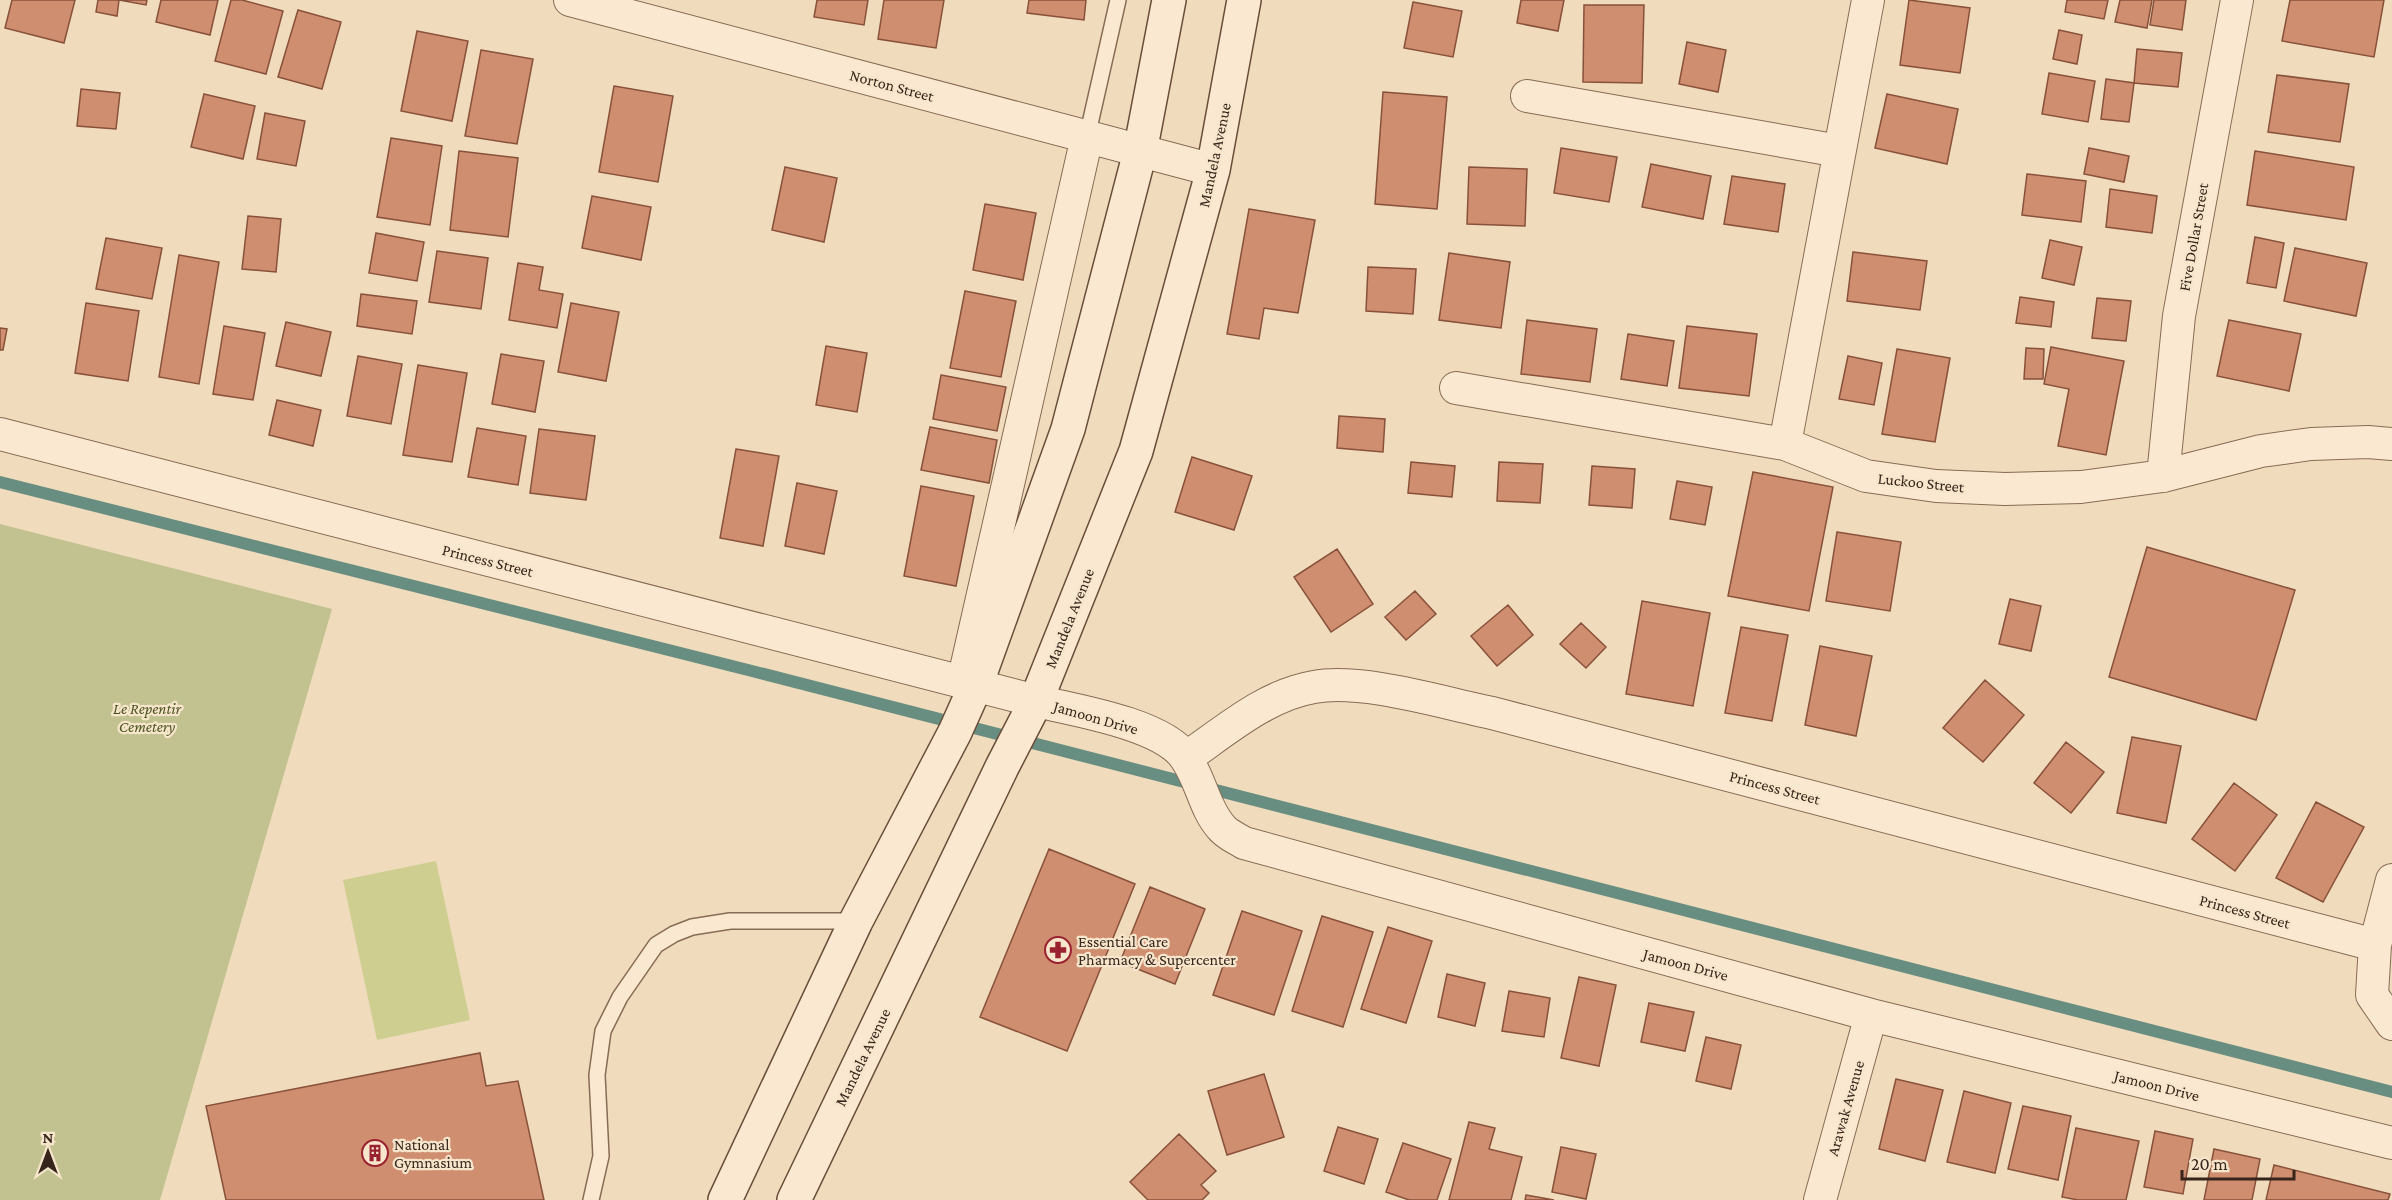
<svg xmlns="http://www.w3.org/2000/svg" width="2392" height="1200" viewBox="0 0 2392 1200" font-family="'Crimson Pro',serif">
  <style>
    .green { fill: #cdce90 }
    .cemetery { fill: #c1c290 }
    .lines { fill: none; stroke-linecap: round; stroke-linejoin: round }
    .stream { stroke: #688e81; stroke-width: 12 }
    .building { fill: #d08e70; stroke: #88513a; stroke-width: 1.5 }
    .service-casing { stroke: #886b55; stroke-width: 18 }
    .minor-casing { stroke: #886b55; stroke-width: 34 }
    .secondary-casing { stroke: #694c39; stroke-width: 36 }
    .service { stroke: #fae9d0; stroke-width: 15 }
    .minor { stroke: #fae9d0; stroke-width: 32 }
    .secondary { stroke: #fae9d0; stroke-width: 33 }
    .labels { text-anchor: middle; stroke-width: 4.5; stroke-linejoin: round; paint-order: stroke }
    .street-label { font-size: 16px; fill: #36251b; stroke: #f7e6cc }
    .park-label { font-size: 16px; font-style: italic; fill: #4c5420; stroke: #f7e6cc }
    .poi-label { font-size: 16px; fill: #36251b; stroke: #f7e6cc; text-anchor: start }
  </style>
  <rect width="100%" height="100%" fill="#f0dbbc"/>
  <path class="green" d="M436 861 470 1020 377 1040 343 880Z"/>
  <path class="cemetery" d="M0 524 332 609 160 1200H0Z"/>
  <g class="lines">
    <path class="stream" d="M0 482 752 671 2392 1092"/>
  </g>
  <path class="building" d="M12 0H75L64 43 5 28Z
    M98 0H147L146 5 119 0 117 16 96 12Z
    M161 0H218L210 35 156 22Z
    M231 0H242L283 11 266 74 215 61Z
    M817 0H868L864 25 814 17Z
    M884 0H944L936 48 878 39Z
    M1029 0H1086L1084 20 1027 13Z
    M1521 0H1564L1558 31 1517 23Z
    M1909 0 1970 8 1960 73 1900 65Z
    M2067 0H2108L2104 19 2065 12Z
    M2120 0H2152L2147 28 2115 22Z
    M2154 0H2186L2182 30 2150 25Z
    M2290 0H2384L2374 57 2282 41Z
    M1413 2 1462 11 1453 57 1404 48Z
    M1584 5H1644L1642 83 1583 82Z
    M298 10 341 22 322 89 278 77Z
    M2059 30 2082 35 2077 64 2053 59Z
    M417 31 468 41 452 121 401 111Z
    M1687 42 1726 50 1718 92 1679 84Z
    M2137 49 2182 53 2178 87 2134 83Z
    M481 50 533 59 517 144 465 136Z
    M2049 73 2095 81 2088 122 2042 114Z
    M2277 75 2349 84 2340 142 2268 132Z
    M2106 79 2134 83 2129 122 2101 119Z
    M614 86 673 96 658 182 599 172Z
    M81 89 120 93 116 129 77 126Z
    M1383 92 1447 97 1437 209 1375 204Z
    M204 94 255 106 243 159 191 147Z
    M1887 94 1958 109 1947 164 1875 148Z
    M265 113 305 121 296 166 257 159Z
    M391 138 442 146 430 225 377 217Z
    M1561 148 1617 157 1609 202 1554 193Z
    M2089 148 2129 156 2124 182 2084 174Z
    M459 151 518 158 508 237 450 230Z
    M2255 151 2354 167 2346 220 2247 205Z
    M1651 164 1711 176 1703 219 1642 207Z
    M785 167 837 178 824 242 772 230Z
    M1469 167 1527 169 1525 226 1467 224Z
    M2027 174 2086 181 2081 222 2022 215Z
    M1732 176 1785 184 1778 232 1724 224Z
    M2110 189 2157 196 2152 233 2106 227Z
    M592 196 651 207 641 260 582 248Z
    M985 204 1036 213 1023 280 973 270Z
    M1249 209 1315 220 1298 313 1264 308 1259 339 1227 334Z
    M248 216 281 219 276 272 242 269Z
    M376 233 424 242 417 281 369 273Z
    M2255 237 2284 243 2276 288 2247 283Z
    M106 238 162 248 152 299 96 289Z
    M2050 240 2082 247 2074 285 2042 278Z
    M2295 248 2367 263 2356 316 2284 301Z
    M437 251 488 258 481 309 429 302Z
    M1853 252 1927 261 1920 310 1847 301Z
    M1449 253 1510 262 1501 328 1439 320Z
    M179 255 219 262 199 384 159 377Z
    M518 263 543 267 539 290 563 294 557 328 509 320Z
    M1368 267 1416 269 1413 314 1366 311Z
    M965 291 1016 301 1001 377 950 368Z
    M361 294 417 301 412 334 357 326Z
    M2020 297 2054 302 2051 327 2016 323Z
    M2097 298 2131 301 2126 341 2092 338Z
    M86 303 139 311 128 381 75 373Z
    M571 303 619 312 606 381 558 372Z
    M1527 320 1597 329 1590 382 1521 374Z
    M2229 320 2301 334 2289 391 2217 376Z
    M286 322 331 332 321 376 276 366Z
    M224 326 265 333 253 400 213 394Z
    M1687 326 1757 334 1749 396 1679 388Z
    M0 328 7 329 3 350H0Z
    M1628 334 1674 341 1667 386 1621 379Z
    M826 346 867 353 857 412 816 405Z
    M2051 347 2124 361 2106 455 2058 446 2069 389 2044 384Z
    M2026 348 2044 349 2043 379H2024Z
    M1897 349 1950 358 1935 442 1882 434Z
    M501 354 544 361 535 412 492 404Z
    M358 356 402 364 391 424 347 416Z
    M1848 356 1882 363 1874 405 1839 399Z
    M418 365 467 373 452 462 403 455Z
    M941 375 1006 387 997 431 933 419Z
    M277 400 321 410 313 446 269 435Z
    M1339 416 1385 419 1383 452 1337 448Z
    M930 427 997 440 989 483 921 470Z
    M477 428 526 436 518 485 468 477Z
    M539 429 595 436 586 500 530 493Z
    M736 449 779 456 763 546 720 538Z
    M1192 457 1252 476 1234 530 1175 512Z
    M1411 462 1455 466 1452 497 1408 493Z
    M1499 462 1543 464 1540 503 1497 501Z
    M1592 466 1635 469 1632 508 1589 505Z
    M1753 472 1833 487 1809 611 1728 596Z
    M1677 481 1712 487 1705 525 1670 519Z
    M797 483 837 491 824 554 785 546Z
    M921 486 974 496 956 586 904 576Z
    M1837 532 1901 542 1890 611 1826 601Z
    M2147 547 2295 590 2256 720 2109 677Z
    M1337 549 1373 604 1331 632 1294 577Z
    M1415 591 1436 614 1406 640 1385 617Z
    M2010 599 2041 606 2031 651 1999 644Z
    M1642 601 1710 613 1693 706 1626 694Z
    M1508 605 1533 635 1497 666 1471 636Z
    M1581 623 1606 647 1586 668 1560 644Z
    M1741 627 1788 635 1772 721 1725 713Z
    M1820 646 1872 656 1856 736 1805 725Z
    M1985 680 2024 715 1983 762 1943 728Z
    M2132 737 2181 746 2166 823 2117 813Z
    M2066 742 2104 772 2071 813 2034 783Z
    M2234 783 2277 815 2235 871 2192 839Z
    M2316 802 2364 827 2323 902 2276 878Z
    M1049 849 1135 884 1067 1051 980 1017Z
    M1150 887 1205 909 1175 984 1120 962Z
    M1242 911 1302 931 1274 1015 1213 995Z
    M1322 916 1373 932 1343 1027 1292 1011Z
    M1388 927 1432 941 1406 1023 1361 1009Z
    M1447 974 1485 983 1475 1026 1438 1017Z
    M1579 977 1616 985 1599 1066 1561 1058Z
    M1509 991 1550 998 1544 1037 1502 1031Z
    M1649 1003 1694 1012 1685 1051 1641 1042Z
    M1706 1037 1741 1045 1731 1089 1696 1081Z
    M480 1053 486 1086 518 1081 544 1200H226L206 1106Z
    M1264 1074 1284 1137 1227 1155 1208 1091Z
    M1896 1079 1943 1090 1925 1161 1879 1149Z
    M1964 1091 2011 1103 1995 1173 1947 1162Z
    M2023 1106 2071 1116 2058 1180 2008 1169Z
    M1469 1122 1495 1128 1489 1149 1522 1157 1511 1200H1449Z
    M1338 1127 1378 1139 1364 1184 1324 1171Z
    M2076 1128 2139 1141 2126 1200H2078L2062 1197Z
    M2155 1131 2193 1139 2183 1194 2144 1187Z
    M1179 1134 1216 1171 1201 1185 1209 1193 1202 1200H1148L1130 1182Z
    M1403 1143 1451 1159 1437 1200H1409L1386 1192Z
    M1561 1147 1596 1154 1586 1199 1552 1192Z
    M2214 1149 2260 1159 2252 1200H2204Z
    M2274 1165 2390 1194 2388 1200H2266Z
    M1526 1195 1554 1200H1525Z"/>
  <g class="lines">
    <defs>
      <path id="service" d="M1087 137 1118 0
        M591 1200 601 1156 597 1075 603 1031 620 997 656 945 674 934 692 927 730 921H856"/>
      <path id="minor" d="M570 0 1213 170
        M1527 96 1839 151
        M1456 388 1785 444 1866 476 1936 486 2005 489 2081 487 2163 476 2261 451 2311 444 2368 442 2392 444
        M0 434 1036 701C1075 710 1162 724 1185 757 1201 779 1204 808 1221 827 1226 834 1236 838 1244 843L1871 1015 2392 1143
        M1785 444 1868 0
        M2163 476 2179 316 2237 0
        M963 682 1087 137
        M1186 758C1225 731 1266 695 1314 687 1362 678 1443 703 1492 713L2375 945
        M2392 880 2375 945 2372 995 2392 1024
        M1820 1200 1871 1015"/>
      <path id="secondary" d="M725 1200 856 921 955 732 976 685 1068 429 1140 152 1169 0
        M794 1200 1002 767 1036 701 1136 451 1213 170 1244 0"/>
    </defs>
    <use href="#service" class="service-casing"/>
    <use href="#minor" class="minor-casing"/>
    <use href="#secondary" class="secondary-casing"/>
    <use href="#service" class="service"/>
    <use href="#minor" class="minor"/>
    <use href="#secondary" class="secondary"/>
  </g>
  <defs>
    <symbol id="pharmacy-ring" viewBox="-11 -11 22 22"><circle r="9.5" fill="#f7e6cc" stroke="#9a2230" stroke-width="1.5"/><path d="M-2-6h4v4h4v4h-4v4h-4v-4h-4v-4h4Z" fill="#9a2230"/></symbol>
    <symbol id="building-ring" viewBox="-11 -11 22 22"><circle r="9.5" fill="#f7e6cc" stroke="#9a2230" stroke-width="1.5"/><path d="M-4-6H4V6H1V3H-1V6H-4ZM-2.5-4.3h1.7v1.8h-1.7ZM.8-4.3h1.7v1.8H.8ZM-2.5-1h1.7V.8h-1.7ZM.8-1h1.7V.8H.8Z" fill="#9a2230"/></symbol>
  </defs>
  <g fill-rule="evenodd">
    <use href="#pharmacy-ring" x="1043" y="935" width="30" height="30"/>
    <use href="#building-ring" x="360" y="1138" width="30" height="30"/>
  </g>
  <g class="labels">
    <g class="street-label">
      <text transform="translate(892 85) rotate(15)" y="6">Norton Street</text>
      <text transform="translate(1214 155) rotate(-78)" y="6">Mandela Avenue</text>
      <text transform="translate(2193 237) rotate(-80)" y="6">Five Dollar Street</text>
      <text transform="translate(1921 482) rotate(6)" y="6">Luckoo Street</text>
      <text transform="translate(488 560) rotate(14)" y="6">Princess Street</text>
      <text transform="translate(1069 618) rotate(-68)" y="6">Mandela Avenue</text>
      <text transform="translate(1096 717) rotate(16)" y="6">Jamoon Drive</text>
      <text transform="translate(1775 787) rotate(15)" y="6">Princess Street</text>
      <text transform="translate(2245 911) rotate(15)" y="6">Princess Street</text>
      <text transform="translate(1686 964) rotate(15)" y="6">Jamoon Drive</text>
      <text transform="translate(862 1057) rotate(-64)" y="6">Mandela Avenue</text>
      <text transform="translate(2157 1085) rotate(14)" y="6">Jamoon Drive</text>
      <text transform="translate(1845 1108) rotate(-74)" y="6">Arawak Avenue</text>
    </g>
    <g class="park-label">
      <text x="147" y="714">Le Repentir<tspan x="147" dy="18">Cemetery</tspan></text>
    </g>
    <g class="poi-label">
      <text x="1078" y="947">Essential Care<tspan x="1078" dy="18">Pharmacy &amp; Supercenter</tspan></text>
      <text x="394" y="1150">National<tspan x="394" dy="18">Gymnasium</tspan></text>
    </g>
  </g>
  <g transform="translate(48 1152)" stroke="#f7e6cc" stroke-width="4.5" paint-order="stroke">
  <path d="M0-4.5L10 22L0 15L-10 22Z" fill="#36251b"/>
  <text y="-9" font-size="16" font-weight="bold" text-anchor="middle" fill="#36251b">N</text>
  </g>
  <path d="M2182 1170v9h112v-9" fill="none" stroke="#36251b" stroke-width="3"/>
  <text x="2191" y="1170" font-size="18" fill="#36251b" stroke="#f7e6cc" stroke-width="4.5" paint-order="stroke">20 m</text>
</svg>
